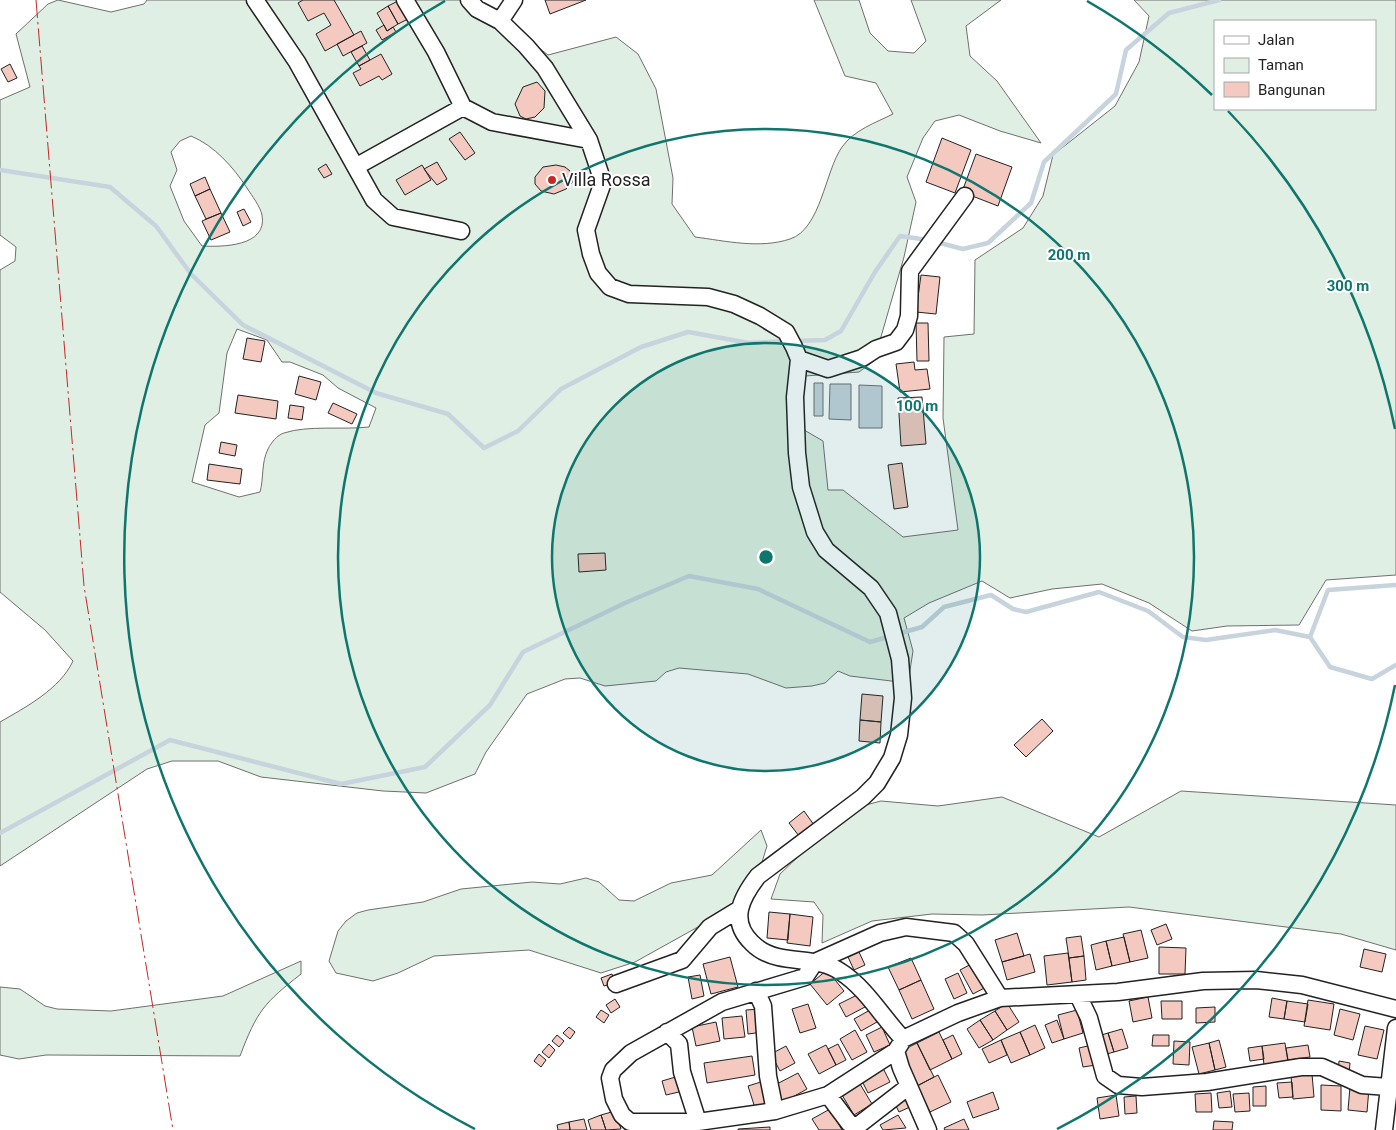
<svg xmlns="http://www.w3.org/2000/svg" width="1396" height="1130" viewBox="0 0 1396 1130" font-family="Roboto,sans-serif">
  <style>
    .green { fill: #e0efe3; stroke: #6f6f6f; fill-rule: evenodd }
    .water { fill: #c7d3dd; stroke: #6f6f6f }
    .lines { fill: none; stroke-linecap: round; stroke-linejoin: round }
    .stream { stroke: #c7d3dd; stroke-width: 4.5 }
    .building { fill: #f3c9c0; stroke: #222 }
    .minor-casing { stroke: #222; stroke-width: 19 }
    .minor { stroke: #fff; stroke-width: 16 }
    .power { stroke: #c62828; stroke-width: 1; stroke-dasharray: 18 4 2.5 4; stroke-linecap: butt }
    .ring { fill: none; stroke: #0f766e; stroke-width: 2.5 }
    .poi-dot { fill: #c62828; stroke: #fff; stroke-width: 2 }
    .labels { text-anchor: middle; stroke-width: 4; stroke-linejoin: round; paint-order: stroke }
    .poi-label { font-size: 18px; fill: #222; stroke: #fff; text-anchor: start }
    .centre { fill: #0f766e; stroke: #fff; stroke-width: 2.5 }
    .ring-label { font-size: 15px; text-anchor: middle; font-weight: bold; fill: #0f766e; stroke: #fff; stroke-width: 4; stroke-linejoin: round; paint-order: stroke }
  </style>
  <rect width="100%" height="100%" fill="#fff"/>
  <path class="green" d="M58 0 111 12 144 4 147 0H478L548 55 616 37 638 54 656 89 673 178 672 204 695 237C726 241 760 249 790 239 821 229 825 171 842 147 854 130 875 123 893 114L876 83 845 76 814 0H859L870 33 888 51 914 53 926 41 911 0H1001L966 26 970 56 997 81 1041 143 1000 131 959 115 935 121 923 138 907 177 916 202 904 257 874 361 859 372 805 376 799 427 823 441 828 490H843L903 537 958 530 943 418 944 337 974 334 975 260 1023 228 1043 196 1053 155 1115 106 1139 62 1149 16 1134 0H1396V575L1326 580 1299 625 1227 626 1192 631 1149 603 1102 584 1052 589 1010 598 982 581 929 603 904 618 913 651 908 683 850 676 838 671 825 683 812 686 786 688 748 674 679 668 666 672 656 681 605 686 580 678 565 679 527 694 486 752 475 774 426 793 383 791 261 777 218 761H172L147 769 0 866V722C26 707 60 689 73 661L45 630 0 592V270L15 261 16 247 0 235V100L30 87 16 34 48 4ZM1215 21H1375V109H1215ZM191 136C215 146 233 167 247 188 252 196 260 206 262 215 268 247 221 247 202 246L184 221 170 186 177 170 171 152 180 141ZM237 329 267 340 282 362H290L323 375 338 388 376 408 369 427C343 430 308 425 284 433 277 435 271 443 268 449 261 463 264 478 260 492L239 497 192 482 205 425 219 413 227 353Z
    M1181 791 1396 805V950L1341 934 1129 907 982 915 932 914 872 921 822 943 823 915 814 902 771 899 780 874 847 810 881 801 938 806 1002 797 1099 837Z
    M761 830 767 846 758 875 741 903 635 962 601 973 529 950 434 956 398 973 373 981 336 973 329 961 338 931 346 921 357 913 368 910 423 902 461 889 532 882 560 884 586 878 599 882 619 900 634 901 671 883 712 875Z
    M301 961V974C264 1003 257 1011 240 1056L46 1055 19 1059 0 1055V987L20 989 45 1006 57 1009 111 1011 223 996Z"/>
  <path class="water" d="M814 383H823V416H814Z
    M830 384H851V420L829 419Z
    M859 385 882 386V428H859Z"/>
  <g class="lines">
    <path class="stream" d="M0 170 110 187 156 226 191 274 243 325 376 393 448 414 484 448 518 431 561 389 641 347 688 332 749 343 786 341
      M936 242 963 249 988 243 1031 203 1044 162 1116 94 1126 50 1169 13 1219 0
      M796 341 825 340 841 331 875 272 900 236 928 240
      M1310 637 1328 590 1396 585
      M0 833 170 740 341 784 425 767 490 705 523 652 625 603 689 576 758 589 870 642 922 627 944 607 991 595 1013 609 1026 612 1099 592 1148 611 1183 637 1206 640 1275 630 1310 637 1330 667 1372 679 1396 665"/>
  </g>
  <path class="building" d="M303 0H334L354 35 325 51 316 34 331 25 324 13 308 21 298 3Z
    M400 0 410 18 398 24 388 6Z
    M545 0H586L550 14Z
    M388 6 398 24 387 31 377 13Z
    M384 25 387 31 393 27 396 32 382 40 376 30Z
    M361 31 367 43 343 56 337 44Z
    M362 46 370 60 359 66 351 52Z
    M381 54 392 74 382 80 379 76 360 86 353 73 361 69 359 66Z
    M10 64 17 78 8 82 1 69Z
    M537 82 545 91 544 108 535 117 526 119 520 116 515 104 523 87Z
    M460 132 475 153 465 160 449 139Z
    M942 138 971 150 955 193 926 182Z
    M976 154 1012 167 998 206 962 192Z
    M437 162 447 179 437 185 424 169Z
    M326 164 332 174 324 178 318 169Z
    M422 165 431 180 405 195 396 180Z
    M556 165 565 167 570 171 573 176 572 183 566 189 554 194 541 191 535 184V177L543 167Z
    M205 177 210 189 195 196 190 184Z
    M210 189 221 213 206 219 195 196Z
    M244 209 251 222 243 226 237 212Z
    M221 213 230 232 211 240 202 221Z
    M921 275 940 277 936 314 916 312Z
    M916 323H928L929 361H917Z
    M247 338 265 341 261 362 243 359Z
    M914 362 915 370 927 369 930 389 900 392 896 364Z
    M299 376 321 382 316 400 295 394Z
    M238 395 278 401 276 419 235 413Z
    M922 397 926 444 901 446 898 398Z
    M333 403 357 414 352 424 328 413Z
    M290 405 304 407 302 420 288 418Z
    M221 442 237 445 235 456 219 453Z
    M902 463 908 507 894 509 888 465Z
    M209 464 242 469 240 484 207 480Z
    M605 553 606 570 579 572 578 554Z
    M862 694 883 696 881 722 860 720Z
    M1042 719 1053 731 1026 757 1014 745Z
    M860 720 881 722 880 743 859 741Z
    M804 811 814 825 799 836 789 823Z
    M769 912 790 914 788 940 767 938Z
    M790 914 813 917 810 946 787 943Z
    M1166 924 1172 939 1157 945 1151 930Z
    M1141 930 1148 958 1130 962 1123 934Z
    M1017 933 1024 956 1002 962 995 940Z
    M1081 936 1084 956 1069 958 1066 938Z
    M1124 937 1130 962 1112 966 1106 941Z
    M1106 941 1112 966 1096 970 1091 945Z
    M1159 947 1186 948 1185 974H1159Z
    M1364 949 1386 954 1382 972 1360 967Z
    M859 952 865 965 854 970 848 957Z
    M1068 953 1072 982 1047 985 1044 956Z
    M1030 954 1035 972 1007 980 1002 962Z
    M1084 956 1086 980 1072 982 1069 958Z
    M730 957 738 987 711 994 703 964Z
    M911 958 921 980 899 990 888 967Z
    M975 962 988 986 973 994 960 970Z
    M827 970 844 991 827 1005 810 984Z
    M958 973 967 993 954 999 945 979Z
    M612 974 615 983 604 986 601 978Z
    M700 975 704 996 692 999 688 977Z
    M921 980 934 1009 912 1019 899 990Z
    M859 994 865 1007 846 1017 839 1004Z
    M1148 997 1152 1018 1133 1022 1129 1001Z
    M1272 998 1287 1001 1284 1019 1269 1017Z
    M615 999 620 1007 611 1013 606 1005Z
    M1308 1000 1334 1004 1330 1030 1304 1026Z
    M1161 1001H1182V1019H1162Z
    M1287 1001 1308 1004 1305 1022 1284 1019Z
    M1007 1003 1019 1022 1007 1030 995 1011Z
    M808 1004 816 1028 800 1033 792 1009Z
    M1215 1007V1022L1196 1023V1008Z
    M760 1009 763 1032 748 1034 746 1010Z
    M1340 1009 1360 1014 1353 1040 1334 1035Z
    M601 1010 609 1015 604 1023 596 1017Z
    M870 1010 877 1022 861 1031 854 1019Z
    M1077 1010 1083 1033 1064 1039 1058 1015Z
    M995 1011 1007 1030 993 1040 980 1020Z
    M742 1016 745 1037 724 1039 722 1018Z
    M980 1020 993 1040 979 1048 967 1029Z
    M1057 1020 1064 1039 1052 1043 1045 1025Z
    M716 1022 720 1041 696 1046 692 1027Z
    M1035 1025 1045 1048 1030 1055 1020 1032Z
    M1365 1026 1384 1030 1377 1059 1358 1055Z
    M569 1027 575 1032 570 1039 563 1033Z
    M882 1027 890 1045 874 1052 866 1035Z
    M1122 1029 1128 1048 1114 1052 1108 1033Z
    M855 1030 867 1052 852 1060 840 1039Z
    M939 1032 952 1059 930 1070 917 1043Z
    M1020 1032 1030 1055 1011 1063 1001 1040Z
    M1108 1033 1114 1052 1103 1055 1098 1036Z
    M557 1035 564 1041 559 1047 552 1041Z
    M953 1035 962 1054 952 1059 943 1040Z
    M1153 1035H1169V1046H1152Z
    M1001 1040 1007 1055 989 1063 982 1049Z
    M1219 1040 1226 1067 1215 1070 1209 1043Z
    M1174 1041 1190 1042 1189 1065 1173 1064Z
    M917 1043 934 1077 917 1086 899 1052Z
    M1209 1043 1215 1070 1199 1074 1192 1047Z
    M1285 1043 1288 1062 1264 1065 1262 1046Z
    M549 1044 555 1050 549 1058 542 1052Z
    M838 1044 846 1060 836 1065 828 1049Z
    M826 1045 836 1065 819 1074 808 1054Z
    M1092 1045 1096 1065 1083 1067 1079 1048Z
    M1308 1045 1310 1057 1288 1060 1286 1048Z
    M786 1046 795 1063 780 1071 771 1054Z
    M1262 1046 1264 1059 1250 1061 1248 1048Z
    M539 1054 546 1060 541 1067 534 1061Z
    M752 1056 755 1075 707 1083 704 1063Z
    M1339 1061 1350 1063 1349 1074 1338 1073Z
    M883 1068 890 1082 868 1093 861 1079Z
    M798 1073 807 1089 782 1103 773 1086Z
    M1312 1074 1314 1097 1293 1099 1291 1076Z
    M938 1075 951 1102 930 1112 917 1086Z
    M679 1076 683 1091 666 1095 662 1081Z
    M764 1081 771 1103 755 1108 748 1086Z
    M1292 1082 1293 1097 1279 1098 1277 1083Z
    M860 1084 872 1104 854 1115 842 1095Z
    M1321 1085 1341 1086V1111L1321 1110Z
    M1266 1086V1106H1253V1087Z
    M1350 1087 1369 1088 1367 1112 1348 1110Z
    M1230 1091 1232 1107 1219 1108 1217 1093Z
    M993 1092 999 1109 973 1118 967 1102Z
    M1211 1093 1212 1112H1196L1195 1094Z
    M1249 1093 1250 1111 1235 1112 1233 1094Z
    M1116 1095 1119 1116 1100 1119 1097 1098Z
    M907 1096 912 1106 899 1112 894 1102Z
    M1136 1096 1137 1113 1125 1114 1124 1097Z
    M830 1109 842 1130H819L812 1119Z
    M615 1111 621 1129 606 1130 601 1115Z
    M601 1115 606 1130H591L588 1120Z
    M898 1115 906 1128 883 1130 880 1125Z
    M584 1119 587 1130H570L569 1122Z
    M964 1119 969 1130H945L944 1128Z
    M1214 1121 1233 1122 1232 1130H1213Z
    M569 1122 570 1130H558L557 1125Z
    M770 1127V1130H738V1129Z"/>
  <g class="lines">
    <defs>
      <path id="minor" d="M255 0 297 62 374 200 393 217 461 231
        M405 0 436 52 463 107 492 122 589 140
        M469 0 477 9 500 21 526 46 545 68 589 140 603 182 586 230 591 254 598 273 610 287 629 294 708 297 734 304 760 316 786 332 794 347 799 359 795 397 797 453 801 487 815 532 826 550 871 588 888 613 900 659 903 698 899 735 892 758 877 783 863 797 758 876C741 898 729 921 752 943 759 950 769 955 778 957 799 962 823 959 841 972 866 988 883 1018 903 1039L958 1013 1000 998 1118 992 1203 981 1256 980 1302 985 1396 1009
        M500 21 514 0
        M357 166 463 107
        M799 359 828 369 862 358 876 349 896 342 905 330 909 316 910 271 965 196
        M616 984 682 960 710 927 738 910
        M756 991 763 1006 768 1076 775 1111
        M1078 995 1089 1018 1105 1076 1118 1085 1142 1087 1207 1082 1301 1067H1322L1362 1085 1388 1087
        M667 1032 679 1044 682 1072 698 1122
        M901 1043 896 1051 901 1068 928 1130
        M896 1051 828 1095 775 1111 698 1122H630L622 1115 614 1099 610 1078 613 1070 631 1053 722 1002 805 977 815 962 880 933 906 927 954 933 966 944 1000 998
        M828 1095 849 1123 856 1127 909 1086
        M1384 1130 1396 1028"/>
    </defs>
    <use href="#minor" class="minor-casing"/>
    <use href="#minor" class="minor"/>
    <path class="power" d="M36 0 84 586 173 1130"/>
  </g>
  <circle cx="766" cy="557" r="214" fill="#0f766e" fill-opacity=".12"/>
  <g class="ring">
    <circle cx="766" cy="557" r="214"/>
    <circle cx="766" cy="557" r="428"/>
    <path d="M1395 685A642 642 0 0 1 1057 1129M475 1129A642 642 0 0 1 445 1M1087 1A642 642 0 0 1 1212 95M1228 111A642 642 0 0 1 1395 429"/>
  </g>
  <circle class="poi-dot" cx="552" cy="180" r="5"/>
  <g class="labels">
    <g class="poi-label">
      <text x="562" y="186">Villa Rossa</text>
    </g>
  </g>
  <circle cx="766" cy="557" r="8" class="centre"/>
  <g class="ring-label">
    <text x="1069" y="260">200 m</text>
    <text x="1348" y="291">300 m</text>
    <text x="917" y="411">100 m</text>
  </g>
  <rect x="1214" y="20" width="162" height="90" fill="#ffffff" stroke="#a7a7a7"/>
  <rect x="1224" y="36" width="25" height="8" fill="#ffffff" stroke="#a7a7a7"/>
  <text x="1258" y="45" font-size="15" fill="#222222">Jalan</text>
  <rect x="1224" y="58" width="25" height="15" fill="#e0efe3" stroke="#a7a7a7"/>
  <text x="1258" y="70" font-size="15" fill="#222222">Taman</text>
  <rect x="1224" y="82" width="25" height="15" fill="#f3c9c0" stroke="#a7a7a7"/>
  <text x="1258" y="95" font-size="15" fill="#222222">Bangunan</text>
</svg>
